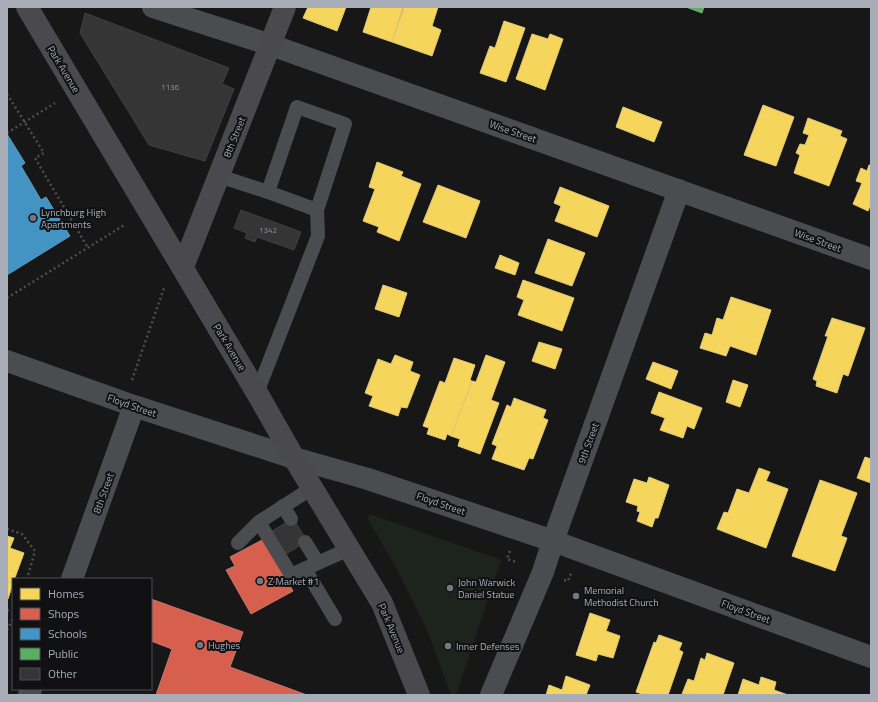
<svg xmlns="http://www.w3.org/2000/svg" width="878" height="702" viewBox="0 0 878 702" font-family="'Titillium Web',sans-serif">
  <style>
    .green { fill: #1d241e }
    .homes { fill: #f6d55c; stroke: #dfc978 }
    .shops { fill: #d6604d; stroke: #c8776d }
    .schools { fill: #4393c3; stroke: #619bc0 }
    .public { fill: #5aae61; stroke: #71ae7b }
    .building { fill: #353536; stroke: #3f4043 }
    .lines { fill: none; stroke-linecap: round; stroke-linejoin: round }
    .path { stroke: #4d4e52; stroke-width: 2.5; stroke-dasharray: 2 3; stroke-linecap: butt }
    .lane { stroke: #4b4c50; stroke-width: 14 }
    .street { stroke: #4b4c50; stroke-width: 22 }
    .secondary { stroke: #4a4a4e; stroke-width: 22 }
    .poi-dot { fill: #757880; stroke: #111113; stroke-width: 1.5 }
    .labels { text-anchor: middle; stroke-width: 4; stroke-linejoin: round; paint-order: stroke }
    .number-label { font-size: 8px; fill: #8b8f98 }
    .street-label { font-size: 10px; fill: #a8adb8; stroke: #111113 }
    .poi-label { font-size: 10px; fill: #a8adb8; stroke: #111113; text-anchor: start }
  </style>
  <rect width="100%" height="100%" fill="#171717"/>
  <path class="green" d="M370 514 501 560 456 695H451L428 632 398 571 368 519Z"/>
  <path class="homes" d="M308 7H346L337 31 303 18Z
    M371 7H403L392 42 363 32Z
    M404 7H438L432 26 441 30 432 56 392 42Z
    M504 21 525 28 506 82 480 73 490 46 495 48Z
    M532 34 548 39 550 34 563 39 545 90 516 79Z
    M763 105 794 117 776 166 744 155Z
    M623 107 662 122 654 142 616 127Z
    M808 118 842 131 840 136 847 139 829 186 794 173 800 155 796 153 800 144 805 145 809 135 803 133Z
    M377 162 403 172 401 176 421 184 399 241 377 232 379 227 363 221 375 189 369 187Z
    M869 165H871V204L868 211 853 204 862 183 856 181 861 168 867 171Z
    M438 185 480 201 466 238 423 222Z
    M560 187 609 206 597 237 555 221 561 206 554 203Z
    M548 239 585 253 572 286 535 273Z
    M500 255 519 263 515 275 495 268Z
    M523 280 574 298 562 331 518 315 524 300 517 297Z
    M383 285 407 293 399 317 375 309Z
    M731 297 771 310 756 355 730 346 726 356 700 348 705 333 712 335 717 318 723 320Z
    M832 318 865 328 848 376 843 374 837 393 816 386 817 381 813 379 828 336H825Z
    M539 342 562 349 555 369 532 361Z
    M395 355 413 362 410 371 420 375 407 408 401 407 398 416 369 406 373 396 365 393 378 359 391 364Z
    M486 355 505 362 491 400 499 403 480 454 458 446 460 439 451 436 472 381 476 382Z
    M454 358 475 365 470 380 472 381 451 436 447 434 445 440 427 434 429 428 423 426 440 381 445 383Z
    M653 362 678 371 671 389 646 379Z
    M733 380 748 385 740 407 726 402Z
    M659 392 702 408 694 429 687 426 683 438 660 430 665 418 651 413Z
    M514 398 546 410 543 418 548 420 533 459 529 458 524 470 492 459 497 446 492 444 507 405 511 407Z
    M865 457 871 459V483L857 478Z
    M759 468 770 472 766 481 788 489 766 548 717 529 724 512 728 513 737 489 749 493Z
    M649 477 669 485 658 518H655L652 527 637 521 640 512 637 511 638 506 626 502 634 479 647 483Z
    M820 480 857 493 841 536 847 538 835 571 792 556Z
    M7 536 14 538 10 548 24 553 13 583 7 581Z
    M7 581 13 583 8 599 7 598Z
    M590 613 610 620 606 631 620 636 613 658 598 654 596 661 576 655Z
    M659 635 682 643 679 650 683 652 668 695H645L636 692 654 642 656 643Z
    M707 653 734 663 723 695 682 694 688 679 694 681 701 658 705 660Z
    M566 676 590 685 586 695H546L549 685 562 690Z
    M761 677 776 682 774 690 788 695H738L743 679 759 685Z"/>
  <path class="shops" d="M264 539 293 591 251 614 226 570 235 566 230 557Z
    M151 599 243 632 230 667 307 695H156L172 649 151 641Z"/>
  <path class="schools" d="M7 134 25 163 21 166 41 200 46 197 70 236 7 275Z"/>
  <path class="public" d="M686 7H704L702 13Z"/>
  <path class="building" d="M85 13 229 68 222 84 234 89 205 161 149 145 80 33Z
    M241 210 301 232 294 250 257 237 255 242 245 238 247 233 234 228Z
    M293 518 307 541 283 556 269 533Z"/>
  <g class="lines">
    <path class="path" d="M7 94 44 153 35 158 88 248
      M7 133 55 103
      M7 298 126 224
      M132 380 164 288
      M7 529 22 534 35 551 27 579
      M510 551 507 559 516 562
      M15 578 19 579
      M564 580 568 581 571 573
      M11 591 13 592
      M7 610 13 612
      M7 630 13 619"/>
    <path class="lane" d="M219 176 268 192 297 107 345 124 317 210 318 236 257 393
      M268 192 317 210
      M312 488 259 522 291 575 349 549
      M283 506 291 519
      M305 542 318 563
      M238 543 259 522
      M305 569 335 619"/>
    <path class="street" d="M153 7 271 45 871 259
      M7 361 134 406 294 458 368 479 553 541 871 657
      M72 579 134 406
      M29 695 31 689
      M491 695 543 572 553 541 679 190"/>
    <path class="secondary" d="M27 7 257 393 294 458 382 603 419 695
      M183 267 285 7"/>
  </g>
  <g class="poi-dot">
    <circle cx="33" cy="218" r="4"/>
    <circle cx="260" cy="581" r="4"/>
    <circle cx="450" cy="588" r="4"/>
    <circle cx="576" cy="596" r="4"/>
    <circle cx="200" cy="645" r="4"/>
    <circle cx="448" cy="646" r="4"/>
  </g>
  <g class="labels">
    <g class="number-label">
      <text x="170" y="90">1136</text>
      <text x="268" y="233">1342</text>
    </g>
    <g class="street-label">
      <text transform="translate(64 69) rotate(59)" y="4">Park Avenue</text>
      <text transform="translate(513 131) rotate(19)" y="4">Wise Street</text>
      <text transform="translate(234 137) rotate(-68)" y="4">8th Street</text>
      <text transform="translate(818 240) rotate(20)" y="4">Wise Street</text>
      <text transform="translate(230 347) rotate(59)" y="4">Park Avenue</text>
      <text transform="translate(132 405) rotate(19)" y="4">Floyd Street</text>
      <text transform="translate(588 443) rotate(-70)" y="4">9th Street</text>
      <text transform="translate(103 493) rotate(-70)" y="4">8th Street</text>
      <text transform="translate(441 503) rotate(19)" y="4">Floyd Street</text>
      <text transform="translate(746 611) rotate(20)" y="4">Floyd Street</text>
      <text transform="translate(392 628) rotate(67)" y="4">Park Avenue</text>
    </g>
    <g class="poi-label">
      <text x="41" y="216">Lynchburg High<tspan x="41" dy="12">Apartments</tspan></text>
      <text x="268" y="585">Z Market #1</text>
      <text x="458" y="586">John Warwick<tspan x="458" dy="12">Daniel Statue</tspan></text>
      <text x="584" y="594">Memorial<tspan x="584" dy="12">Methodist Church</tspan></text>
      <text x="208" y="649">Hughes</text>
      <text x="456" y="650">Inner Defenses</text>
    </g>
  </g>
  <rect width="878" height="702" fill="none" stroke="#a8adb8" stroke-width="16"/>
  <rect x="12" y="578" width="140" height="112" fill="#111113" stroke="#4d4f55"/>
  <rect x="20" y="588" width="20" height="12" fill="#f6d55c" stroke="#4d4f55"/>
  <text x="48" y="598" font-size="12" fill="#a8adb8">Homes</text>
  <rect x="20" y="608" width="20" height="12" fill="#d6604d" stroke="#4d4f55"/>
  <text x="48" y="618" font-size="12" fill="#a8adb8">Shops</text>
  <rect x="20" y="628" width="20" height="12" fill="#4393c3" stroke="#4d4f55"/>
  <text x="48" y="638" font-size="12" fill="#a8adb8">Schools</text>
  <rect x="20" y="648" width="20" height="12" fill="#5aae61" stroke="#4d4f55"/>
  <text x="48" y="658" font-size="12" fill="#a8adb8">Public</text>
  <rect x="20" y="668" width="20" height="12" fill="#353536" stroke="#4d4f55"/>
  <text x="48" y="678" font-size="12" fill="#a8adb8">Other</text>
</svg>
